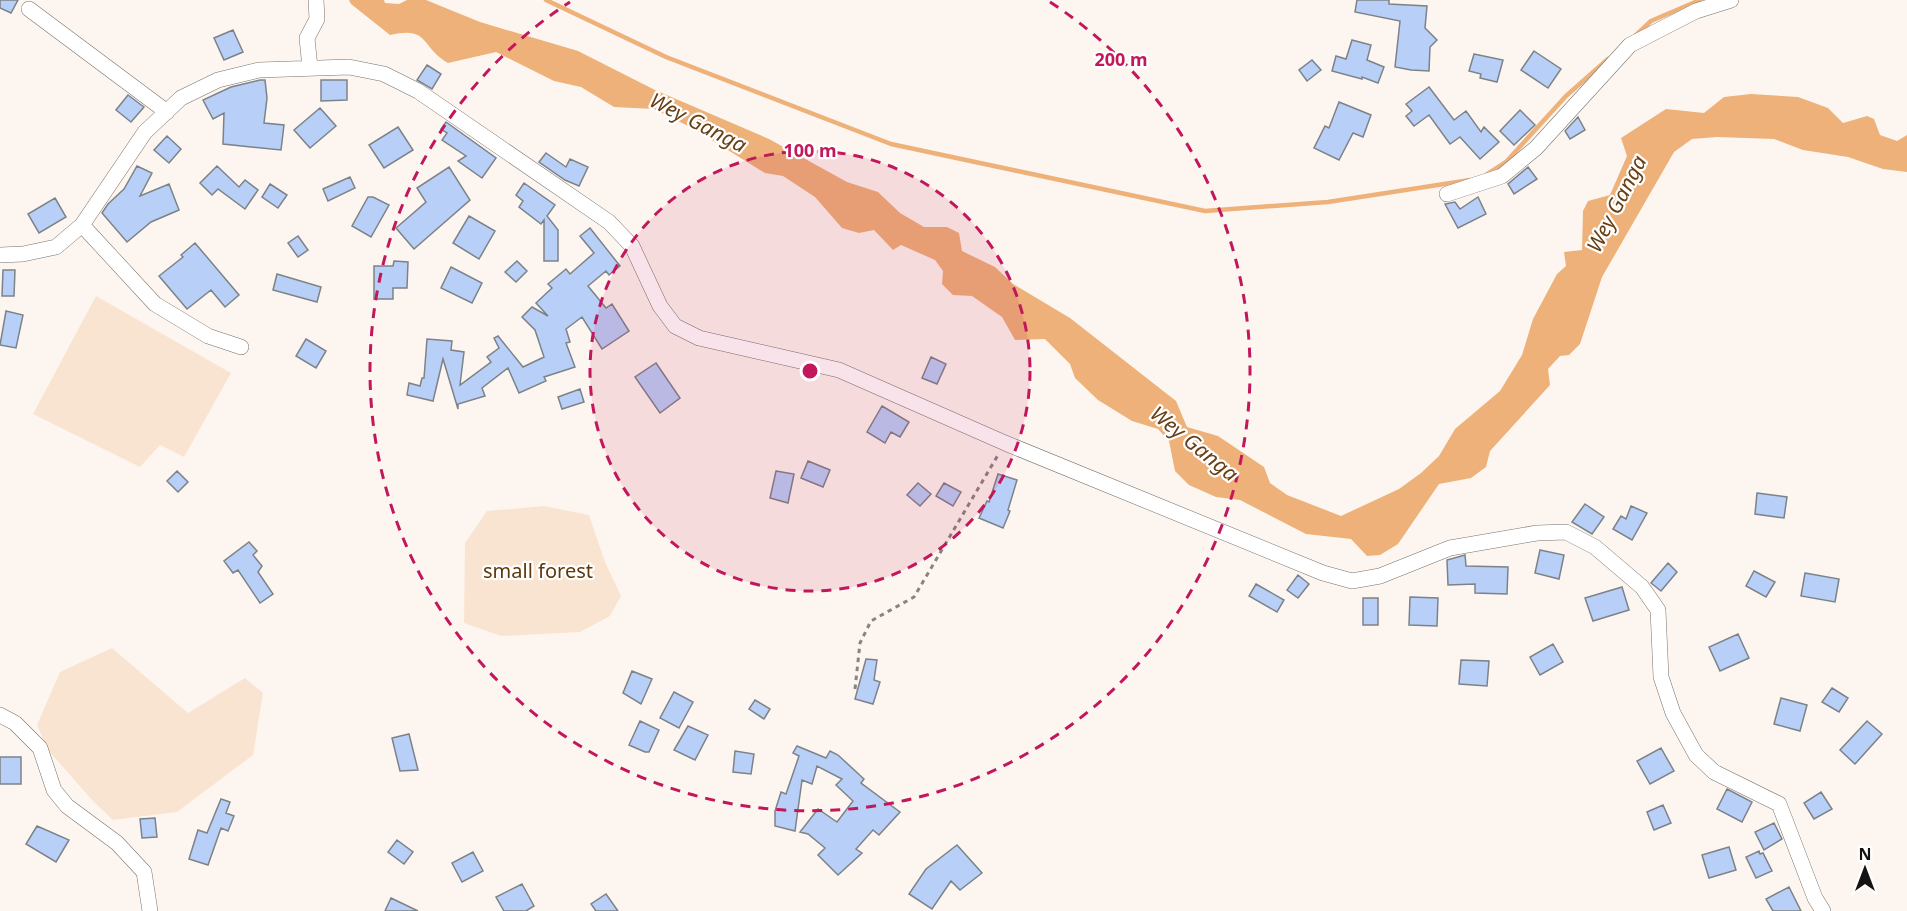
<svg xmlns="http://www.w3.org/2000/svg" width="1907" height="911" viewBox="0 0 1907 911" font-family="'Noto Sans',sans-serif">
  <style>
    .green { fill: #f9e4d1 }
    .water { fill: #edb179 }
    .lines { fill: none; stroke-linecap: round; stroke-linejoin: round }
    .stream { stroke: #edb179; stroke-width: 4.5 }
    .building { fill: #b8d0f7; stroke: #7d8288; stroke-width: 1.5 }
    .minor-casing { stroke: #78726d; stroke-width: 16 }
    .path { stroke: #888480; stroke-width: 3; stroke-dasharray: 4.5 4.5; stroke-linecap: butt }
    .minor { stroke: #fff; stroke-width: 15 }
    .ring { fill: none; stroke: #c2185b; stroke-width: 3; stroke-dasharray: 10 8 }
    .labels { text-anchor: middle; stroke-width: 4.5; stroke-linejoin: round; paint-order: stroke }
    .park-label { font-size: 20px; fill: #5f380b; stroke: #fff }
    .water-label { font-size: 21px; font-style: italic; fill: #684016; stroke: #fff }
    .centre { fill: #c2185b; stroke: #fff; stroke-width: 3 }
    .ring-label { font-size: 18px; text-anchor: middle; font-weight: bold; fill: #c2185b; stroke: #fff; stroke-width: 4.5; stroke-linejoin: round; paint-order: stroke }
  </style>
  <rect width="100%" height="100%" fill="#fdf6f0"/>
  <path class="green" d="M96 296 231 373 184 457 160 445 140 467 33 414Z
    M544 506 589 515 605 562 621 596 610 616 580 632 501 636 464 623 465 543 487 511Z
    M112 648 188 713 245 678 263 693 253 755 177 812 113 820 92 800 48 750 37 725 60 672Z"/>
  <path class="water" d="M349 0H384L385 3 399 4 407 0H426L480 22 578 51 655 90 769 139 847 182 878 192 900 213 924 227H947L959 233 962 251 995 267 1013 284 1070 318 1176 401 1187 427 1218 436 1264 467 1270 483 1287 495 1341 516 1399 489 1421 473 1439 456 1455 429 1500 391 1522 355 1533 319 1557 274 1566 266 1564 252 1582 250 1583 211 1588 201 1610 195 1627 156 1621 138 1666 109 1704 113 1724 97 1751 94 1798 97 1828 108 1843 123 1867 116 1874 119 1880 135 1897 141 1907 135V172L1883 169 1848 157 1803 150 1774 139 1717 137 1692 139 1674 152 1602 277 1580 344 1569 355 1560 356 1548 369 1550 385 1490 451 1486 467 1471 478 1439 484 1398 544 1380 555 1367 556 1351 539 1306 534 1240 500 1216 497 1189 485 1175 471 1169 441 1158 429 1132 421 1098 400 1075 378 1070 364 1045 339 1015 340 1002 317 972 296 953 295 942 284 943 271 935 260 901 245 893 250 874 230 859 233 842 228 815 197 783 176 765 173 694 129 654 109 614 107 581 87 554 81 496 52 448 63C420 47 430 26 390 35L351 4Z"/>
  <g class="lines">
    <path class="stream" d="M546 0 666 57 891 144 1205 211 1328 202 1470 180
      M1635 36 1651 21 1700 0
      M1486 175 1506 162 1566 96 1608 59"/>
  </g>
  <path class="building" d="M0 0H18L11 13 0 8Z
    M1357 0H1389V4L1427 6 1425 28 1437 40 1430 47 1429 71 1411 70 1395 67 1400 21 1355 12Z
    M233 30 243 52 224 60 214 38Z
    M1352 40 1371 45 1367 60 1384 67 1378 83 1362 77V79L1332 71 1336 56 1346 59Z
    M1534 51 1561 69 1548 88 1521 70Z
    M1474 54 1503 60 1497 82 1480 78 1481 74 1469 71Z
    M1312 60 1321 70 1307 81 1299 70Z
    M427 65 441 74 432 89 417 80Z
    M260 80H265L267 98 264 123 284 125 281 150 223 144 224 113 213 119 203 100 231 87Z
    M321 80H347V100L321 101Z
    M1429 87 1454 120 1466 111 1481 132 1484 127 1499 142 1480 159 1460 137 1450 144 1429 115 1414 126 1406 116 1412 111 1406 104Z
    M128 95 144 107 131 122 116 110Z
    M1339 102 1371 115 1363 137 1353 133 1339 160 1314 148 1325 126 1329 128Z
    M320 108 336 126 310 148 294 130Z
    M1520 110 1535 125 1514 145 1500 131Z
    M1578 117 1585 130 1570 139 1565 131Z
    M446 122 496 158 482 178 458 161 466 156 442 140 447 133 441 129Z
    M398 127 413 150 384 168 369 145Z
    M167 136 181 149 169 163 154 150Z
    M546 153 566 167 570 159 588 167 579 186 565 180 539 162Z
    M137 166 152 173 140 196 169 184 179 210 151 222 127 242 102 213 108 204 124 189Z
    M217 166 239 187 245 180 258 190 245 209 218 189 212 195 200 183Z
    M449 167 470 200 414 249 396 228 426 202 417 188Z
    M1528 167 1537 179 1514 194 1508 184Z
    M350 177 355 188 328 201 323 189Z
    M524 183 555 205 547 216 558 230V261H544V220L541 224 519 207 523 201 516 195Z
    M270 184 287 195 278 208 262 197Z
    M368 197H373L389 205 371 237 352 226Z
    M1478 197 1486 214 1458 228 1445 204 1455 202 1460 209Z
    M55 198 66 217 39 233 28 214Z
    M469 216 495 231 479 259 453 243Z
    M590 228 620 266 609 275 606 271 588 286 606 308 612 304 629 331 602 349 582 317 566 329 570 342 566 343 575 367 544 377 546 381 519 393 508 368 482 388 485 396 458 404V409L443 359 433 401 407 395 409 383 420 386 422 378H424L427 339 452 341 451 350 464 352 460 385 491 362 487 357 499 348 494 338 498 336 523 367 544 357 535 330 522 317 532 307 548 316 536 303 552 288 548 284 566 269 570 274 594 253 580 236Z
    M298 236 308 250 298 257 288 243Z
    M195 243 239 295 225 307 211 290 187 309 159 276 183 257 181 255Z
    M394 261 408 262 407 288H393V299H374V266H393Z
    M517 261 527 271 516 282 505 272Z
    M451 267 482 283 472 303 441 288Z
    M3 270H15L14 296H2Z
    M277 274 321 287 317 302 273 290Z
    M6 311 23 315 16 348 0 345Z
    M306 339 326 351 316 368 296 356Z
    M931 357 946 364 937 384 922 378Z
    M656 363 680 398 660 413 635 377Z
    M580 389 584 402 562 409 558 397Z
    M882 406 909 422 900 437 891 432 885 443 867 432Z
    M808 461 830 470 823 487 801 478Z
    M177 471 188 482 178 492 167 481Z
    M776 471 794 474 788 503 770 498Z
    M998 474 1017 480 1008 510 1010 511 1003 528 979 518 987 501 989 502Z
    M918 483 931 494 920 506 907 495Z
    M944 483 961 492 953 506 936 496Z
    M1757 493 1787 497 1784 518 1755 514Z
    M1585 504 1604 517 1592 534 1572 522Z
    M1631 506 1647 513 1632 540 1613 529 1621 516 1626 519Z
    M249 542 257 551 253 555 262 566 258 572 273 594 260 603 238 570 233 573 224 561Z
    M1540 550 1564 555 1559 579 1535 573Z
    M1465 555 1466 566 1508 567 1507 594 1475 593V584L1448 585 1447 560Z
    M1668 563 1677 572 1661 591 1651 583Z
    M1754 571 1775 582 1766 597 1746 586Z
    M1805 573 1839 579 1835 602 1801 596Z
    M1298 575 1309 584 1298 598 1287 590Z
    M1256 584 1284 600 1277 612 1249 596Z
    M1622 587 1629 610 1593 621 1585 598Z
    M1410 597 1438 598 1437 626 1409 625Z
    M1363 598H1378V625H1363Z
    M1738 634 1749 658 1720 671 1709 647Z
    M1553 644 1563 662 1540 675 1530 657Z
    M866 659 877 660 874 680 880 682 873 704 855 699Z
    M1461 660 1489 661 1487 686 1459 684Z
    M632 671 652 679 641 704 623 693Z
    M1832 688 1848 698 1839 712 1822 702Z
    M674 692 693 702 679 728 660 718Z
    M1781 698 1807 705 1800 731 1774 724Z
    M755 700 770 709 764 719 749 709Z
    M640 721 659 730 649 752H645L629 745Z
    M1867 721 1882 734 1855 764 1840 750Z
    M688 726 708 735 695 760 674 750Z
    M409 734 418 770 400 771 392 738Z
    M797 746 826 758 830 751 838 755 864 779 861 783 900 812 879 835 873 830 856 849 862 853 838 875 818 855 825 848 808 834 800 832 818 809 837 822 853 801 836 785 842 779 817 766 812 784 802 780 795 831 775 826V811L781 792 786 794 799 756 793 753Z
    M1661 748 1674 771 1650 784 1637 761Z
    M735 751 754 754 751 774 733 772Z
    M0 757H21V784H0Z
    M1727 789 1752 802 1742 822 1717 809Z
    M1821 792 1832 809 1814 819 1804 803Z
    M221 799 230 802 226 813 234 816 228 831 221 828 208 865 189 859 198 830 207 833Z
    M1663 805 1671 823 1654 830 1647 812Z
    M155 818 157 837 142 838 140 819Z
    M1774 823 1782 839 1764 850 1755 832Z
    M37 826 69 840 56 862 26 844Z
    M397 840 413 852 404 864 388 852Z
    M957 845 982 873 960 890 951 881 932 909 909 894 926 869Z
    M1729 847 1736 870 1709 878 1702 855Z
    M1759 851 1760 854 1763 853 1772 871 1756 878 1746 857Z
    M473 852 483 871 462 882 452 863Z
    M522 884 534 906 526 911H504L496 897Z
    M1789 887 1801 911H1773L1766 899Z
    M606 894 618 911H596L591 904Z
    M391 898 418 911H385Z"/>
  <g class="lines">
    <defs>
      <path id="minor" d="M29 9 167 112
        M310 68 307 38 317 19 316 0
        M1447 194 1502 176 1536 148 1630 45 1696 11 1731 0
        M82 225 155 304 208 336 241 347
        M0 255 23 254 56 247 82 225 145 132 181 98 218 80 259 70 349 67 384 74 418 91 609 222 632 246 660 306 675 326 699 338 839 370 1005 443 1323 573 1352 581 1380 576 1450 548 1537 533 1566 532 1595 547 1642 587 1658 610 1661 677 1673 713 1696 755 1714 772 1779 804 1815 898 1823 911
        M0 715 15 723 40 748 54 790 67 806 117 843 144 872 150 911"/>
    </defs>
    <use href="#minor" class="minor-casing"/>
    <path class="path" d="M855 689 860 643 871 621 914 597 998 455"/>
    <use href="#minor" class="minor"/>
  </g>
  <circle cx="810" cy="371" r="220" fill="#c2185b" fill-opacity=".12"/>
  <g class="ring">
    <circle cx="810" cy="371" r="220"/>
    <path d="M1050 2A440 440 0 1 1 570 2"/>
  </g>
  <g class="labels">
    <g class="park-label">
      <text x="538" y="578">small forest</text>
    </g>
    <g class="water-label">
      <text transform="translate(698 123) rotate(27)" y="7">Wey Ganga</text>
      <text transform="translate(1617 204) rotate(-63)" y="7">Wey Ganga</text>
      <text transform="translate(1194 444) rotate(39)" y="7">Wey Ganga</text>
    </g>
  </g>
  <circle cx="810" cy="371" r="9" class="centre"/>
  <g class="ring-label">
    <text x="1121" y="66">200 m</text>
    <text x="810" y="157">100 m</text>
  </g>
  <g transform="translate(1865 869)" stroke="#ffffff" stroke-width="4.5" paint-order="stroke">
  <path d="M0-4.5L10 22L0 15L-10 22Z" fill="#151311"/>
  <text y="-9" font-size="16" font-weight="bold" text-anchor="middle" fill="#151311">N</text>
  </g>
</svg>
